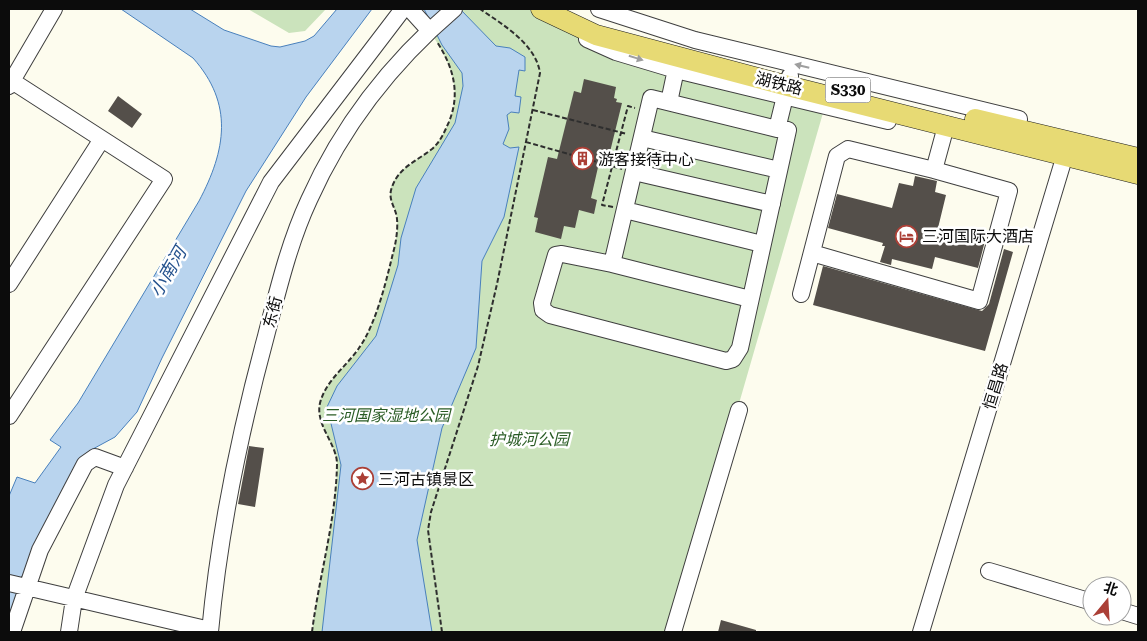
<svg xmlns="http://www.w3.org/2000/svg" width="1147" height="641" viewBox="0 0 1147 641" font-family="'Roboto Serif','Noto Sans SC',serif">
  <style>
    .green { fill: #cbe3bc }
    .water { fill: #b9d4ee; stroke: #4980bc }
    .building { fill: #544f4a }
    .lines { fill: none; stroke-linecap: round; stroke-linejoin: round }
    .minor-casing { stroke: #3f3f3f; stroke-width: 18 }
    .major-casing { stroke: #1d1d1d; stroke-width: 21 }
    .path { stroke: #2e2e2e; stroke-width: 2; stroke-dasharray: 5 2.5; stroke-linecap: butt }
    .minor { stroke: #fff; stroke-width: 16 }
    .major { stroke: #e7da74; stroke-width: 20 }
    .oneway { fill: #9e9e9e }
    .labels { text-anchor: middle; stroke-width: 5; stroke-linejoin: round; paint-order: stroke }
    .shield { fill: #fff; stroke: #555; stroke-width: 1 }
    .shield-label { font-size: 15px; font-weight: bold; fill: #0c0c0c }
    .street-label { font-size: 16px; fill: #0c0c0c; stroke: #fff }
    .poi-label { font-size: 16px; fill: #0c0c0c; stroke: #fff; text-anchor: start }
    .park-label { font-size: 16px; font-style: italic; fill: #2a5c25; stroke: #fff }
    .water-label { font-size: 18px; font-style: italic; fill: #26538e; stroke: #fff }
  </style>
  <rect width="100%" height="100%" fill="#fdfcee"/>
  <path class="green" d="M248 9H326L305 31 289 33Z
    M424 9H528L593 43 825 106 673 632H312C319 576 336 521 337 464 337 444 315 425 320 403 326 380 346 367 359 349 376 324 386 282 393 253 396 243 398 229 397 219 396 207 387 200 391 187 399 167 417 161 432 149 439 142 444 133 448 124 464 88 449 60 429 30L433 26Z"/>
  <path class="water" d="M121 9H190L224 30 271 46 280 47 305 41 314 36 337 9H372L306 97 246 191 162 358 137 412 115 437 91 450 84 460 9 617V496L17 477 35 483 61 447 50 440 78 403 199 201C226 150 234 104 193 58Z
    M424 9H460L496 46 510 48 525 57V71L519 70 515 96 521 97 519 113 511 112 507 115 509 129 503 144 510 148 519 147 504 217 482 261 476 348 442 428 417 540 432 632H322L341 465 327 407 337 386 376 336 398 265 401 238 416 188 455 123 463 86 462 73 442 45Z"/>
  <path class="building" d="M584 79 616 87 614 98 617 99 616 102 622 103 609 156 601 154 591 198 597 200 594 214 579 210 575 228 564 226 561 239 535 232 538 218 534 217 548 157 557 159 574 91 581 93Z
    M118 96 142 114 132 128 108 111Z
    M915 176 937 181 935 192 946 195 938 228 985 241 978 268 935 257 932 269 892 259 891 265 880 262 885 246H882L883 243 828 228 837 194 892 208 899 183 913 186Z
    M1004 249 1013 252 985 351 813 305 823 266 982 311 989 304Z
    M249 446 264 448 255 507 238 504Z
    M721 620 756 630V632H718Z"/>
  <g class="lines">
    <defs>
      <path id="minor" d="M410 9 429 30
        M599 9 695 40 1019 119
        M587 39 616 52 676 70 888 121
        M9 86 54 9
        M669 102 678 60
        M642 138 779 170
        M634 172 772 204
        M625 210 762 244
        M812 253 979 301 1009 191 934 170
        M612 264 562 254 556 255 542 303 543 310 550 315 726 361 733 359 740 348 788 130 777 129
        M9 284 102 139
        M801 294 837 156 848 149 934 170 946 126
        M750 299 612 264 651 98 777 129 790 76
        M9 416 164 179 12 81
        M989 571 1092 602
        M9 583 210 630
        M1122 611 1138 616
        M12 632 40 550 85 464 95 457 125 468
        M69 632 74 599 116 485 271 182 403 9
        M210 632C219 533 240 432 266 336 278 290 289 243 309 200 342 126 393 61 454 9
        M673 632 739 410
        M921 632 1068 145"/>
      <path id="major" d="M541 9 596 35 788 86 1138 174
        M975 119 1138 158"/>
    </defs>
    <use href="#minor" class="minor-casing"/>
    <use href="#major" class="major-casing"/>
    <path class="path" d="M533 110 627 134
      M526 142 622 169
      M613 207 602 205 628 106 635 108
      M312 632C319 576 336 521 337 464 337 444 315 425 320 403 326 380 346 367 359 348 376 324 386 282 393 253 396 243 398 229 397 219 396 207 387 200 392 187 399 167 417 161 432 149 440 142 444 133 448 124 461 95 454 68 437 42
      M442 632 428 530 431 512 478 366 497 284 540 73C536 44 502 24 480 9"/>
    <use href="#minor" class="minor"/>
    <use href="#major" class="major"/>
  </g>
  <defs><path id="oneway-solid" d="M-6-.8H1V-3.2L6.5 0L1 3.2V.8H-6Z" transform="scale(1.25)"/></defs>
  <g class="oneway">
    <use href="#oneway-solid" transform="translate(636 58) rotate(17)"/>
    <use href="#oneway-solid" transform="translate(802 66) rotate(-166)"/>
  </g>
  <defs>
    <symbol id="building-ring" viewBox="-11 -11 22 22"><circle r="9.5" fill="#fff" stroke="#ab3f36" stroke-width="1.5"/><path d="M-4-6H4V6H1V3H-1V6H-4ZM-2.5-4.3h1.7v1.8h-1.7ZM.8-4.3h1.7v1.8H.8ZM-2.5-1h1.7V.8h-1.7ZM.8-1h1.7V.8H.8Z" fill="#ab3f36"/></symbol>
    <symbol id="hotel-ring" viewBox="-11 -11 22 22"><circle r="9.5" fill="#fff" stroke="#ab3f36" stroke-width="1.5"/><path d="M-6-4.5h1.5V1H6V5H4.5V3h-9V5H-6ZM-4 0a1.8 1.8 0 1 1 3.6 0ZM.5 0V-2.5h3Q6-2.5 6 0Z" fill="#ab3f36"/></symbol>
    <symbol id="sight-ring" viewBox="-11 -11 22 22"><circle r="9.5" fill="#fff" stroke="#ab3f36" stroke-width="1.5"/><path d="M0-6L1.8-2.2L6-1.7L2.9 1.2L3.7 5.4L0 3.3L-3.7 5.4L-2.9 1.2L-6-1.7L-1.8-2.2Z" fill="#ab3f36"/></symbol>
  </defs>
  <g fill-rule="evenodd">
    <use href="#building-ring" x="570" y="146" width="25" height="25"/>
    <use href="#hotel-ring" x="894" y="224" width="25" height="25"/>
    <use href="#sight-ring" x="350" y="466" width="25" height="25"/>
  </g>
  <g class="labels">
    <rect class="shield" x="825.5" y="77.5" width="45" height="25" rx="4"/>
    <g class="shield-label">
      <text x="848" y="95">S330</text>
    </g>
    <g class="street-label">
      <text transform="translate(779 83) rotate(14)" y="6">湖铁路</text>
      <text transform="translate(272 312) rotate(-75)" y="6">东街</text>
      <text transform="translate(995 386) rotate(-73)" y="6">恒昌路</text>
    </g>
    <g class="poi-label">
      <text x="598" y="165">游客接待中心</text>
      <text x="922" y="242">三河国际大酒店</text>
      <text x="378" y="485">三河古镇景区</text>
    </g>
    <g class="park-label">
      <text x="386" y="421">三河国家湿地公园</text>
      <text x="529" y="445">护城河公园</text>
    </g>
    <g class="water-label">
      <text transform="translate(168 272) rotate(-60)" y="6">小南河</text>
    </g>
  </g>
  <rect width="1147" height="641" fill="none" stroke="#0c0c0c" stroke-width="20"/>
  <g transform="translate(1107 601) rotate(18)"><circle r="24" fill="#ffffff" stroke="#9e9e9e"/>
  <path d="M0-4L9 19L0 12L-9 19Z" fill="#ab3f36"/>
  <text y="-8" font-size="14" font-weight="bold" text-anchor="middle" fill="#0c0c0c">北</text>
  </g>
</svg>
